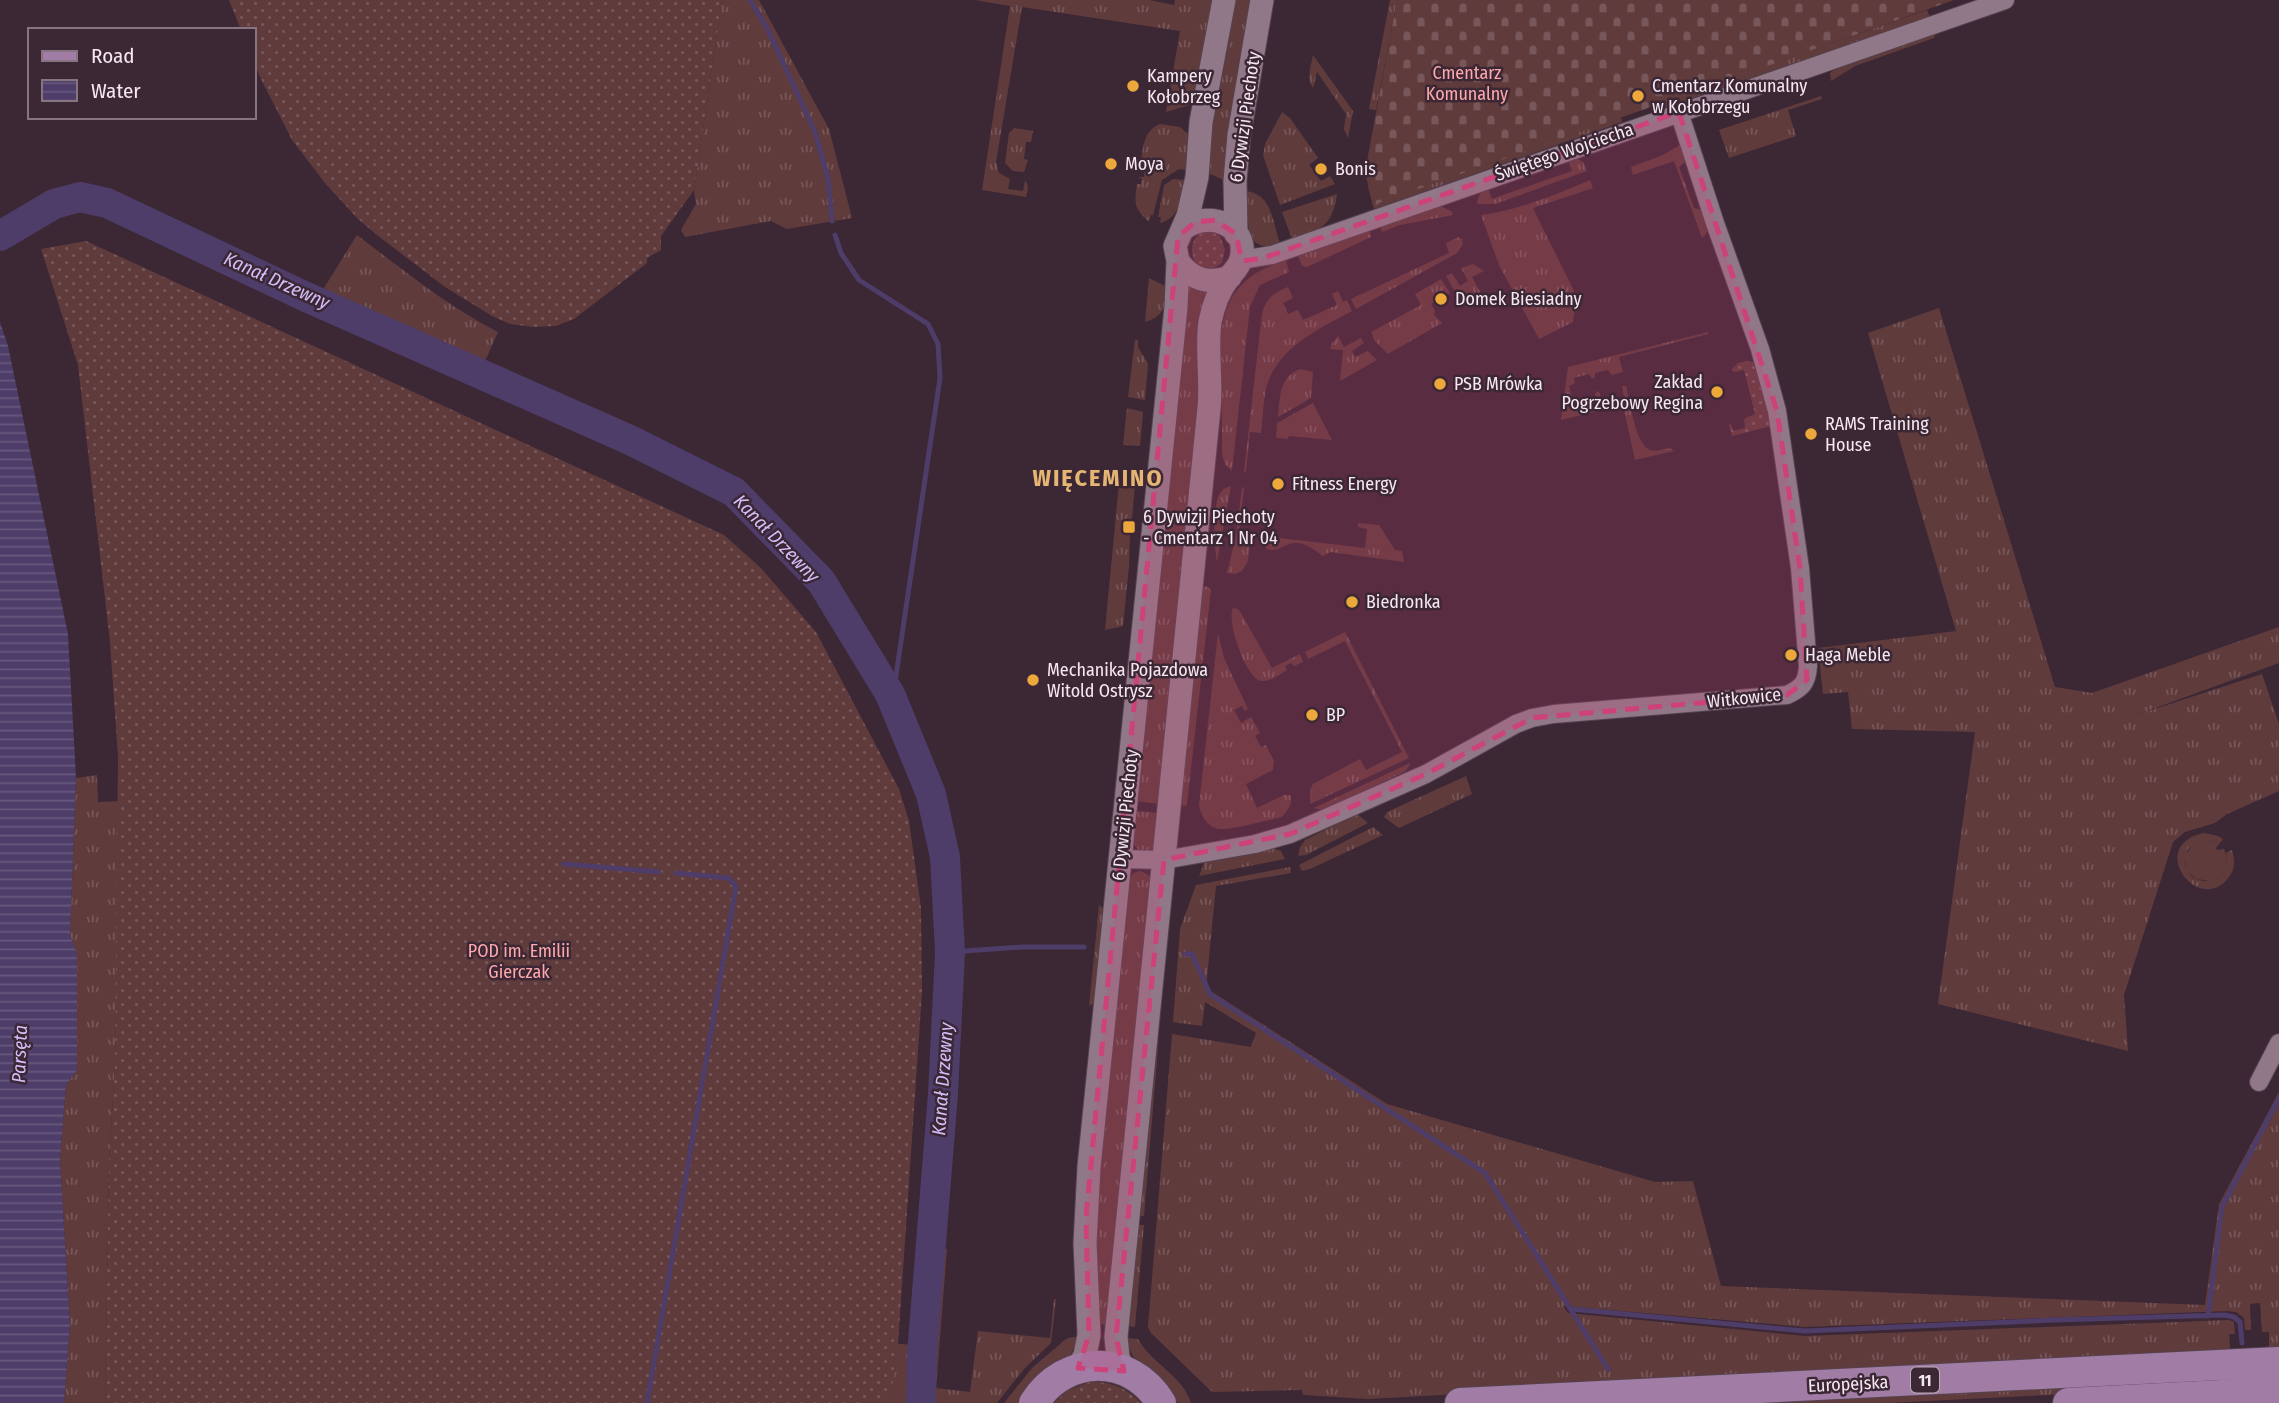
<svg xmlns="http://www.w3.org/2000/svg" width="2279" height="1403" viewBox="0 0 2279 1403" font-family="'Fira Sans Condensed',sans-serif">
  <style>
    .grass { fill: url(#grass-tufts); fill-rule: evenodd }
    .cemetery { fill: url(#cemetery-stones) }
    .park { fill: #603b3c }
    .garden { fill: url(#garden-dots) }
    .water { fill: url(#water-rules) }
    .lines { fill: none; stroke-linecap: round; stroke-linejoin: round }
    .stream { stroke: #4d3d68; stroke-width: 5 }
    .river { stroke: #4d3d68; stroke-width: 30 }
    .minor-casing { stroke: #55434f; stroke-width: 20 }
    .tertiary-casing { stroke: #55434f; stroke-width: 25 }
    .primary-casing { stroke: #55434f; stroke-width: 32 }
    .minor { stroke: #917888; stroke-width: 18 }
    .tertiary { stroke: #917888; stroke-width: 23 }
    .primary { stroke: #a17ca4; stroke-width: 30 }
    .marked { fill: #cc4279; fill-opacity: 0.2; stroke: #cc4279; stroke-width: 5; stroke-dasharray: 14 9; stroke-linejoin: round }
    .poi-dot { fill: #eda83b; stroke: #3c2735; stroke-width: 2.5 }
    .labels { text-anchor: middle; stroke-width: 5; stroke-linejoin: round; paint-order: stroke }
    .shield { fill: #3c2735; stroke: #beaeb9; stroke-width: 2 }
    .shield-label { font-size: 16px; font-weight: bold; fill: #f6e8f1 }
    .park-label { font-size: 18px; fill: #ffa8ab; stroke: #3c2735 }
    .poi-label { font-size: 18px; fill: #f6e8f1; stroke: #3c2735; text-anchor: start }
    .street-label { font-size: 18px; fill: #f6e8f1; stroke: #3c2735 }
    .water-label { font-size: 19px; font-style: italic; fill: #d2bef8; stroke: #3c2735 }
    .district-label { font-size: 24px; font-weight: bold; letter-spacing: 2px; fill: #e4b573; stroke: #3c2735 }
  </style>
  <defs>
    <pattern id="grass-tufts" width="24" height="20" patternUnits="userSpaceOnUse" patternTransform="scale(1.75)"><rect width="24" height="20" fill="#603b3c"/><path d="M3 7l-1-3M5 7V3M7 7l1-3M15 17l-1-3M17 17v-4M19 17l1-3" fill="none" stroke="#775759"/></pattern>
    <pattern id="cemetery-stones" width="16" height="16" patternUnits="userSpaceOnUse" patternTransform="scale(1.75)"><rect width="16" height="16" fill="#603b3c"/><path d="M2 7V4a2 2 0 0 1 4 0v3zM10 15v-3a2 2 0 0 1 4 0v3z" fill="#775759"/></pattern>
    <pattern id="garden-dots" width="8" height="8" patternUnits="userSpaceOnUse" patternTransform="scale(1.75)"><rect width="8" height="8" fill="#603b3c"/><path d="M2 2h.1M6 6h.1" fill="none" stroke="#775759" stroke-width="1.8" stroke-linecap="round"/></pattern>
    <pattern id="water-rules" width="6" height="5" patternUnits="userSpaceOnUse" patternTransform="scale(1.75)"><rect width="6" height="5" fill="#4d3d68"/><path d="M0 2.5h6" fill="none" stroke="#67597e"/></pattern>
  </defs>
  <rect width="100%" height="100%" fill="#3c2735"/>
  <path class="grass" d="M722 0H759L829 129 852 218 787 229 771 221 685 237 681 230 696 204 694 190Z
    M975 0H1149L1174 5 1175 0H1215L1196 97 1193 104 1166 112 1180 31 1022 7 996 162 999 173 1010 179 1008 189 1023 191 1025 181C1030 185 1027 192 1026 197L982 190 1010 6Z
    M1233 0H1253L1226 181 1208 173V145Z
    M1390 0H1397L1376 110 1369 109Z
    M1927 10 1930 17 1658 110 1656 104Z
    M1936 33 1934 38 1855 66 1831 81 1830 73 1836 68Z
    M1313 55 1353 111 1348 138 1344 129 1346 114 1317 72 1313 88C1306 78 1311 66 1313 55Z
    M1821 96 1822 99 1788 110 1796 136 1729 158 1719 130Z
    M1617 99 1622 122 1374 209 1368 187 1371 185Z
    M1282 112 1290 118 1318 158 1309 165 1321 181 1330 176 1335 184 1280 205 1263 155 1265 144Z
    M1160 124 1180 127 1189 135 1187 170 1179 169 1162 180 1153 215H1151L1149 222C1134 208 1134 204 1137 184H1141L1142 179 1138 177H1144L1145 168 1140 167C1143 151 1142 131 1160 124Z
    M1014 128 1033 131 1031 142H1026L1024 159 1028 160 1024 172 1013 171 1005 163 1009 133Z
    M1680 145 1685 162 1679 167 1694 208 1702 210 1709 230 1702 238 1674 161 1633 175 1631 167 1663 155Z
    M1576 158 1583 162 1587 171 1495 204H1477C1478 197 1480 191 1488 188L1492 199 1572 171 1568 160Z
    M1173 179 1186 180C1182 197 1179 219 1160 223L1161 217H1158L1164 185Z
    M1590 180 1593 188 1533 208 1576 295 1573 322 1539 339 1499 265 1481 215C1519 210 1555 195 1590 180Z
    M1244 191C1273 193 1272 222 1280 243 1267 248 1259 248 1250 237Z
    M1337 194C1332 228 1321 228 1292 239L1282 212Z
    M1440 206 1451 211 1453 215 1400 225 1382 232 1380 226Z
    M1370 229 1371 237 1307 267 1302 266 1298 256Z
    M357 235C402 269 447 306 498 332L486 359 480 365 470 363 319 296Z
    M1459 237 1462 240 1463 244 1457 253 1356 309 1351 299 1449 253 1446 243Z
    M1286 260 1289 272 1260 285 1250 307 1232 471 1225 464 1222 455C1222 434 1222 412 1221 390 1220 353 1215 305 1248 279 1258 270 1274 265 1286 260Z
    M1473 264 1484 271 1472 277 1484 299 1473 306 1459 299 1446 276 1452 273 1460 286 1468 281 1461 268Z
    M1149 278 1165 286C1168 304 1164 317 1145 322Z
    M1188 279 1211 287 1160 804 1136 801Z
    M1441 279 1450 293 1431 304 1435 311 1434 315 1442 323 1388 354 1375 341 1371 332 1421 305 1415 294Z
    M1288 287 1293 298 1283 303 1288 314 1298 310 1303 320 1337 305 1332 294 1338 291 1343 302 1347 300 1352 311C1319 329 1276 348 1266 389 1263 403 1263 418 1261 433L1250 432 1246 472H1244L1262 313C1267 298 1273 293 1288 287Z
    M1939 308 2055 687 2092 693 2279 627V663L2136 715 2262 674 2279 724V791L2227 814 2215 823 2185 832 2173 842 2124 995 2128 1051 1938 1004 1975 732 1852 729 1848 692 1823 694 1818 648 1956 631 1868 333Z
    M1708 332V334L1619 357 1623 372 1612 375 1608 370 1595 373V377L1592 379 1589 374 1574 378 1575 383 1569 386 1575 410 1577 409 1575 402 1589 399 1591 405 1597 404 1595 394 1597 391 1599 392 1602 403 1624 397 1622 386H1626C1630 401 1635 441 1648 449 1655 453 1663 449 1670 448L1674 451 1635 460 1623 405 1561 420 1568 367Z
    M1338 336 1344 347 1361 338 1364 343 1352 351 1355 357 1368 351 1377 360 1340 381 1343 350 1330 349 1332 343Z
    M1135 340H1138V347L1148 364 1145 400 1128 397Z
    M1300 369 1313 372 1311 398 1278 417C1280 397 1279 377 1300 369Z
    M1313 403 1332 440 1289 436 1288 439 1276 438 1277 423Z
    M1127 408 1143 412 1140 446 1123 445Z
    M1119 483 1135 485 1132 519H1125L1124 534 1130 535 1129 566 1123 626 1105 630Z
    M1231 486 1217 562C1214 548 1212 503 1221 492 1224 488 1226 488 1231 486Z
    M1242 487 1244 488 1239 532 1250 534 1248 561 1242 571 1235 574 1227 573 1236 536Z
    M1358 523 1379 525 1395 550 1402 551 1404 562 1330 552 1323 556C1315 550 1305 542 1295 543 1284 543 1279 553 1267 549L1264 545 1267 536 1271 533V537L1365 548 1367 529 1358 527Z
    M1207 586 1211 590 1187 804 1186 806 1179 805 1202 588Z
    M1233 608 1238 609 1241 613 1272 668 1300 654 1303 662 1294 666 1291 663 1285 666 1287 670C1280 674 1270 682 1262 681 1246 680 1226 620 1233 608Z
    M1345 632 1409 758 1310 804V790L1313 784 1360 759 1366 770 1402 752 1345 641 1308 659 1305 652Z
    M1218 633 1224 658 1248 709 1245 711 1242 706 1234 710 1241 723 1251 717 1260 733 1255 736 1261 747 1266 745 1274 761 1273 770 1246 784 1257 808 1284 795H1290C1294 804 1287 811 1282 817 1268 820 1232 830 1220 829 1208 828 1201 816 1199 805Z
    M1410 763 1408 768 1404 772 1323 810 1314 808Z
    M97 775 98 802 119 801 115 1064 109 1162 105 1403H64L70 1324 60 1160 66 1085 77 1070V955L70 935 76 778Z
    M1466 776 1472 794 1399 828 1384 817 1387 812Z
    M1135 811 1159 813 1155 846 1151 850 1140 851 1133 844Z
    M1357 814 1368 823 1306 855 1298 856 1300 847 1305 840Z
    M1373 827 1383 835 1310 869 1302 871 1299 865Z
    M2203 833 2218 836 2223 839 2219 844C2207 837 2198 840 2188 849L2185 864 2192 877C2212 888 2230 875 2226 853L2232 850C2235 860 2235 869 2229 877 2200 917 2145 847 2203 833Z
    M1273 848 1281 851 1285 859 1199 876 1205 861Z
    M1290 867 1291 873 1216 886 1206 988 1387 1104 1655 1182 1693 1181 1721 1286 2205 1305 2219 1204 2279 1092V1353L1613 1387C1584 1379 1565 1379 1537 1390L1368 1399 1303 1395 1302 1390 1212 1392 1151 1333 1148 1327 1172 1034 1251 1047 1256 1033 1205 1002 1202 1026 1173 1022 1180 929 1196 885ZM2260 1303 2262 1332H2269V1348L2230 1350 2229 1334H2235L2234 1322 2229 1320 1805 1336 1568 1313 1563 1306 1805 1327 2228 1311 2236 1312 2244 1318 2245 1330H2251L2250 1304Z
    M1140 871 1147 874 1151 878 1109 1325 1097 1324 1094 1218 1129 878 1134 873Z
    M1099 905 1106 911 1096 1002 1089 1006Z
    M1159 1036 1144 1216H1140L1137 1213Z
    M1138 1225H1144L1135 1327 1127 1326Z
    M937 1248 947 1249 936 1388 970 1392 978 1331 1050 1338 1054 1299H1056L1051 1343 1024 1369 997 1403H929L928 1355Z
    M1072 1337H1079L1070 1356 1022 1403H1004L1032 1368 1066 1339Z
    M1126 1338 1138 1339C1151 1363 1183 1376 1191 1403H1179L1175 1400C1157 1382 1131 1364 1126 1338Z
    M898 1344 919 1345 915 1403H867L876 1401 895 1372Z
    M2279 1372V1384L2232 1386 1887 1403H1664Z"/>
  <path class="cemetery" d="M1397 0H1954L1373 205 1365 172Z"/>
  <path class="park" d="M2201 840H2209L2219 844 2216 848 2217 850 2224 849C2230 863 2226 875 2211 881L2196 879C2180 867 2183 848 2201 840Z"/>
  <path class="garden" d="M229 0H722L694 190 661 236V250L647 258V263L574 319 556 326 533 327 510 324 492 316 445 287 377 235 358 219 325 183 292 140 259 75 254 62V30H241Z
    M1208 230 1220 236 1225 250 1222 263 1212 269 1197 265C1188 251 1191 235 1208 230Z
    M86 241 724 535 761 568 816 632 899 789 909 821 921 908 922 992 898 1344C897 1358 896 1384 887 1394 883 1400 873 1402 867 1403H105L109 1162 115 1064 118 757 110 642 78 365 41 249Z
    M1748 361 1755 363 1776 425 1732 436 1729 425 1731 424 1733 431 1745 428 1744 419 1755 414 1744 370 1735 372 1731 370 1738 363Z
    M1090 1382C1111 1381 1127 1388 1141 1403H1054L1068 1390Z"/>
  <path class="water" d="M0 322 8 346 68 634 76 778 70 935 77 954V1070L66 1085 60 1160 70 1324 64 1403H0Z"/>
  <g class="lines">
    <path class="stream" d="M750 0 768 30 815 132 828 178 832 221
      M835 235 841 253 859 280 928 324 938 344 940 378 894 689 890 694
      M564 864 659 872
      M950 952 1022 947H1084
      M1185 954H1192L1210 994 1485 1173 1608 1369
      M1571 1309 1805 1331 2055 1320 2224 1315 2234 1317 2240 1322 2242 1343
      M2208 1316 2222 1207 2279 1098
      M647 1403 736 887 729 878 676 873"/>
    <path class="river" d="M0 236 54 204 80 197 107 203 304 296 630 440 734 492 821 581 890 694 931 794 945 857 950 952 943 1094 922 1354 921 1403"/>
    <defs>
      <path id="minor" d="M1241 260 1272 255 2005 0
        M1121 859 1164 860 1255 844 1290 834 1426 774 1516 724 1532 718 1554 714 1787 695C1802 688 1807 683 1808 666L1800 568 1777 411 1760 349 1715 223 1679 112
        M2259 1082 2279 1043"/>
      <path id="tertiary" d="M1236 234 1235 181 1239 135 1262 0
        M1178 261C1190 279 1209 285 1230 277
        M1078 1368 1085 1355 1089 1335 1085 1243 1089 1167 1176 307 1178 261 1175 246 1188 216 1197 177 1201 122 1224 0
        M1124 1371 1118 1357 1116 1337 1209 408C1212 380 1206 350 1210 322 1213 306 1220 289 1229 277 1234 271 1239 267 1241 259 1250 225 1208 209 1183 229"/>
      <path id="primary" d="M1034 1403C1065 1354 1131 1353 1161 1403
        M1460 1403 2279 1362
        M2068 1403 2279 1392"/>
    </defs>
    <use href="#minor" class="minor-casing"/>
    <use href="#tertiary" class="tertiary-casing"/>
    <use href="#primary" class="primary-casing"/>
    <use href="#minor" class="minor"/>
    <use href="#tertiary" class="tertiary"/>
    <use href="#primary" class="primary"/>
  </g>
  <path class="marked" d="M1679 112 1777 411 1800 568 1807 680 1787 695 1532 718 1426 774 1290 834 1164 860 1116 1337 1124 1371 1078 1368 1089 1335 1086 1217 1178 237 1195 222 1215 220 1236 234 1242 261 1263 258Z"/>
  <g class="poi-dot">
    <circle cx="1133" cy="86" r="7"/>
    <circle cx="1638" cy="96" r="7"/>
    <circle cx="1111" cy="164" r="7"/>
    <circle cx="1321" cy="169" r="7"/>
    <circle cx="1441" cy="299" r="7"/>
    <circle cx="1440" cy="384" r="7"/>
    <circle cx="1717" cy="392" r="7"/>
    <circle cx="1811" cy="434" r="7"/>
    <circle cx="1278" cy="484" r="7"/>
    <rect x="1122" y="520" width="14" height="14" rx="3.5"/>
    <circle cx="1352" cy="602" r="7"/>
    <circle cx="1791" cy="655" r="7"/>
    <circle cx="1033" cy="680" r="7"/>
    <circle cx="1312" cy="715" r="7"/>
  </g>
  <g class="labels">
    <rect class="shield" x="1911" y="1367.5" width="28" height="25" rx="5"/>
    <g class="shield-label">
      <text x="1925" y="1386">11</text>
    </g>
    <g class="park-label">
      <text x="1467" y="79">Cmentarz<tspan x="1467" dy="21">Komunalny</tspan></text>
      <text x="519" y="957">POD im. Emilii<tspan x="519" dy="21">Gierczak</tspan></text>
    </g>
    <g class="poi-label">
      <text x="1147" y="82">Kampery<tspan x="1147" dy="21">Kołobrzeg</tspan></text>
      <text x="1652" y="92">Cmentarz Komunalny<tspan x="1652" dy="21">w Kołobrzegu</tspan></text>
      <text x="1125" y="170">Moya</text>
      <text x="1335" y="175">Bonis</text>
      <text x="1455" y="305">Domek Biesiadny</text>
      <text x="1703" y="388" text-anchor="end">Zakład<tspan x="1703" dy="21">Pogrzebowy Regina</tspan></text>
      <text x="1454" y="390">PSB Mrówka</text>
      <text x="1825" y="430">RAMS Training<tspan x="1825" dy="21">House</tspan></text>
      <text x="1292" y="490">Fitness Energy</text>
      <text x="1143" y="523">6 Dywizji Piechoty<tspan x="1143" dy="21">- Cmentarz 1 Nr 04</tspan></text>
      <text x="1366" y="608">Biedronka</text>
      <text x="1805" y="661">Haga Meble</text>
      <text x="1047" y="676">Mechanika Pojazdowa<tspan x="1047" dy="21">Witold Ostrysz</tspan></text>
      <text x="1326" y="721">BP</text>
    </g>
    <g class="street-label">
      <text transform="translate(1245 117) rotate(-82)" y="6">6 Dywizji Piechoty</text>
      <text transform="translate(1564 152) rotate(-19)" y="6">Świętego Wojciecha</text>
      <text transform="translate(1744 698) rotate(-6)" y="6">Witkowice</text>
      <text transform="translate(1125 815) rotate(-84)" y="6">6 Dywizji Piechoty</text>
      <text transform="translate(1848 1384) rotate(-3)" y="6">Europejska</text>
    </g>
    <g class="water-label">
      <text transform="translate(277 280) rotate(24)" y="7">Kanał Drzewny</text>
      <text transform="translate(777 538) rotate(46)" y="7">Kanał Drzewny</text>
      <text transform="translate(19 1054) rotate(-88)" y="7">Parsęta</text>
      <text transform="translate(942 1079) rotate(-86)" y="7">Kanał Drzewny</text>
    </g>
    <g class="district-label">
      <text x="1098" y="486">WIĘCEMINO</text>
    </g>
  </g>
  <rect x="28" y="28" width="228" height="91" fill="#3c2735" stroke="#867480" stroke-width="2"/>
  <rect x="42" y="51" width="35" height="10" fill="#a17ca4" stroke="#867480" stroke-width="2"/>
  <text x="91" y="63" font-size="21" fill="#f6e8f1">Road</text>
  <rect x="42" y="80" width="35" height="21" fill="url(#water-rules)" stroke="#867480" stroke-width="2"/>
  <text x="91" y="98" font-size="21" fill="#f6e8f1">Water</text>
</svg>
